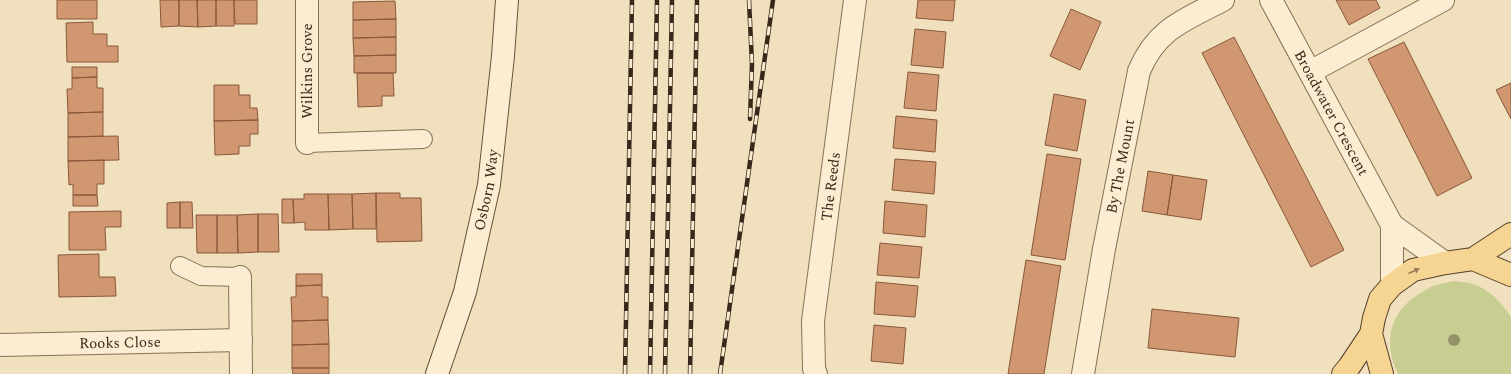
<svg xmlns="http://www.w3.org/2000/svg" width="1511" height="374" viewBox="0 0 1511 374" font-family="Spectral,serif">
  <style>
    .green { fill: #c8ce91 }
    .building { fill: #d09771; stroke: #89583a }
    .lines { fill: none; stroke-linecap: round; stroke-linejoin: round }
    .lane-casing { stroke: #887056; stroke-width: 20 }
    .street-casing { stroke: #887056; stroke-width: 24 }
    .secondary-casing { stroke: #6a5139; stroke-width: 24 }
    .primary-casing { stroke: #563e2b; stroke-width: 24 }
    .lane { stroke: #faedd1; stroke-width: 18 }
    .street { stroke: #faedd1; stroke-width: 22 }
    .secondary { stroke: #faedd1; stroke-width: 22 }
    .primary { stroke: #f6d592; stroke-width: 22 }
    .rail-casing { stroke: #37281b; stroke-width: 4.5 }
    .rail { stroke: #f7eacd; stroke-width: 3; stroke-dasharray: 9; stroke-linecap: butt }
    .tree { fill: #949367 }
    .oneway { fill: #967e56 }
    .labels { text-anchor: middle; stroke-width: 3; stroke-linejoin: round; paint-order: stroke }
    .street-label { font-size: 15px; fill: #37281b; stroke: #f7eacd }
  </style>
  <rect width="100%" height="100%" fill="#f0e0bd"/>
  <path class="green" d="M1453 281C1460 282 1467 282 1473 284 1489 289 1502 303 1511 317V374H1398C1383 342 1389 313 1419 294 1424 292 1428 288 1433 286 1439 284 1447 283 1453 281Z"/>
  <path class="building" d="M57 0H97V19H57Z
    M160 0H179V26L161 27Z
    M179 0H197L198 27 179 26Z
    M197 0H216V26L198 27Z
    M216 0H234V26H216Z
    M234 0H257V24H235Z
    M918 0H955L953 21 916 18Z
    M1336 0H1376L1380 8 1349 25Z
    M395 1 396 19 353 20V2Z
    M1071 9 1101 22 1080 70 1050 56Z
    M396 19V37L353 38V20Z
    M93 22V34H107V46H118V62H67L66 23Z
    M915 29 946 32 943 68 911 65Z
    M396 37V55L354 56 353 38Z
    M1234 37 1344 250 1311 267 1202 53Z
    M1404 42 1472 178 1437 196 1368 59Z
    M396 55V73H354V56Z
    M72 67H97V77L72 78Z
    M908 72 939 75 936 111 904 108Z
    M357 73H393L394 96H382V106L358 107Z
    M97 77V88H103V112L68 113 67 89H72V78Z
    M1511 83V119L1496 90Z
    M214 85H239V95H250V108H257L258 120 214 121Z
    M1054 94 1086 100 1077 151 1045 145Z
    M103 112V136L68 137V113Z
    M896 116 937 120 935 152 893 148Z
    M258 120V134H250V146H239V154L215 155 214 121Z
    M118 136 119 160 68 161V137Z
    M1047 154 1081 159 1065 260 1031 255Z
    M895 159 936 162 934 194 892 190Z
    M104 160V184H97V195H73V184L69 185 68 161Z
    M1148 171 1173 175 1167 215 1142 211Z
    M1173 175 1207 180 1201 220 1167 215Z
    M376 193H400V198H421L422 241 377 242Z
    M376 193V229H353L352 194Z
    M304 194H328L329 230H305V222L294 223 293 199H304Z
    M328 194H352L353 229 329 230Z
    M73 195H97L98 206H73Z
    M282 199H293L294 223H282Z
    M885 201 927 205 925 237 883 233Z
    M180 202H192L193 228H180Z
    M180 202V228H167V203Z
    M121 211V227H105L106 250H69V212Z
    M258 214H278L279 252H258Z
    M258 214V252L238 253 237 215Z
    M196 215H217V253H197Z
    M217 215H237L238 253H217Z
    M880 243 922 247 919 278 877 275Z
    M99 254V277H115L116 296 59 297 58 255Z
    M1026 260 1061 266 1044 374H1008Z
    M296 274H322V285L296 286Z
    M876 282 918 286 915 317 874 314Z
    M322 285V297H328V320L292 321 291 297H296V286Z
    M1152 309 1239 318 1235 357 1148 348Z
    M328 320 329 344 292 345V321Z
    M874 325 906 328 903 364 871 361Z
    M329 344V368H292V345Z
    M292 368H329V374H293Z"/>
  <g class="lines">
    <defs>
      <path id="lane" d="M307 143 423 139
        M180 266 201 276 240 277"/>
      <g id="street">
        <path d="M307 0V143"/>
        <path id="s1" d="M1271 0 1392 225 1445 263"/>
        <path d="M1310 72 1443 0"/>
        <path d="M240 277 241 374"/>
        <path d="M1392 285V225"/>
        <path id="s2" d="M0 345 241 340"/>
        <path id="s3" d="M816 374 814 369 813 321 855 0"/>
        <path id="s4" d="M1083 374 1104 249 1139 71C1157 28 1185 20 1223 0"/>
      </g>
      <g id="secondary">
        <path id="s5" d="M437 374 465 292 489 185 503 56 507 0"/>
      </g>
      <path id="primary" d="M1473 259 1511 234
        M1343 374 1349 367 1371 334
        M1382 374 1371 334 1374 318 1380 299 1392 285 1413 270 1445 263 1473 259 1511 275"/>
    </defs>
    <use href="#lane" class="lane-casing"/>
    <use href="#street" class="street-casing"/>
    <use href="#secondary" class="secondary-casing"/>
    <use href="#primary" class="primary-casing"/>
    <use href="#lane" class="lane"/>
    <use href="#street" class="street"/>
    <use href="#secondary" class="secondary"/>
    <use href="#primary" class="primary"/>
    <defs>
      <path id="rail" d="M749 0 752 64 750 119
        M625 374 632 0
        M650 374 657 0
        M665 374 672 0
        M690 374 697 0
        M720 374 773 0"/>
    </defs>
    <use href="#rail" class="rail-casing"/>
    <use href="#rail" class="rail"/>
  </g>
  <circle class="tree" cx="1454" cy="340" r="6"/>
  <defs><path id="oneway-solid" d="M-6-.8H1V-3.2L6.5 0L1 3.2V.8H-6Z"/></defs>
  <use class="oneway" href="#oneway-solid" transform="translate(1414 271) rotate(-24)"/>
  <g class="labels">
    <g class="street-label">
      <text transform="translate(307 71) rotate(-90)" y="5">Wilkins Grove</text>
      <text dy="5" stroke="none"><textPath href="#s1" startOffset="128">Broadwater Crescent</textPath></text>
      <text dy="5" stroke="none"><textPath href="#s4" startOffset="211">By The Mount</textPath></text>
      <text dy="5" stroke="none"><textPath href="#s3" startOffset="189">The Reeds</textPath></text>
      <text dy="5" stroke="none"><textPath href="#s5" startOffset="191">Osborn Way</textPath></text>
      <text dy="5" stroke="none"><textPath href="#s2" startOffset="120">Rooks Close</textPath></text>
    </g>
  </g>
</svg>
